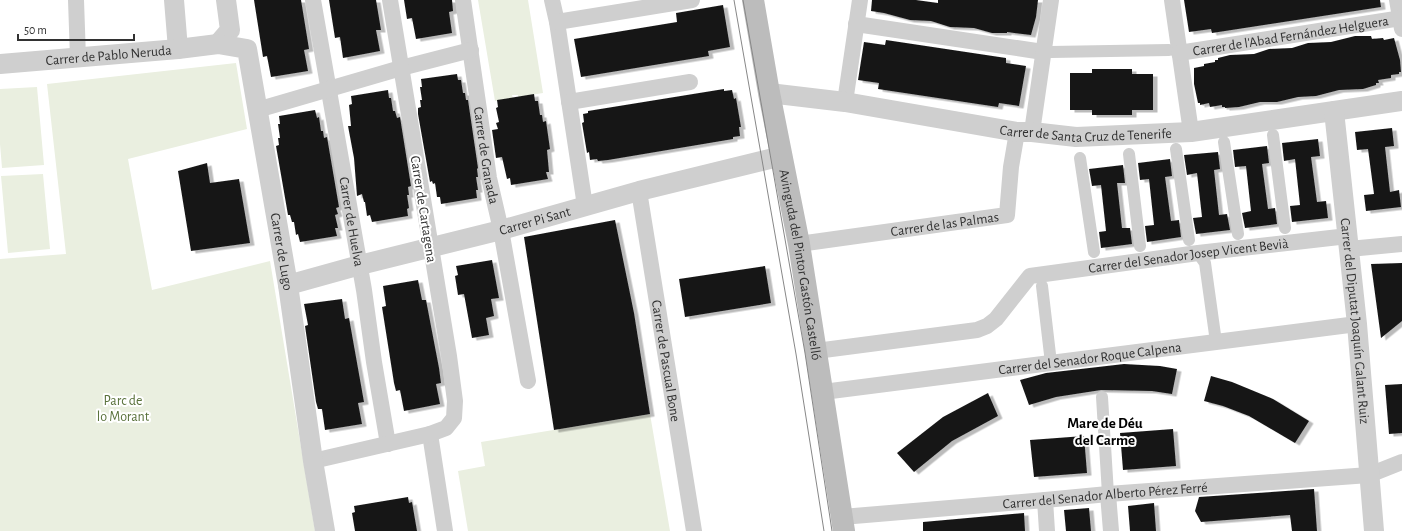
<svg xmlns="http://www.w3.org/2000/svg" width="1402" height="531" viewBox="0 0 1402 531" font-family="'Alegreya Sans',sans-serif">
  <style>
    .green { fill: #eaefe0 }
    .building { fill: #191919; filter: url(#shadow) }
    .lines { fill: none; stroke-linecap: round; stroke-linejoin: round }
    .pedestrian { stroke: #cfcfcf; stroke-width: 12 }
    .minor { stroke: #cfcfcf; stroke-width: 16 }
    .tertiary { stroke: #cfcfcf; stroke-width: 20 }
    .secondary { stroke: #bcbcbc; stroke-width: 22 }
    .tram { stroke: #878787; stroke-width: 1 }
    .labels { text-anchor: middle; stroke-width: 4; stroke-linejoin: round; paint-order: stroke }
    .street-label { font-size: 14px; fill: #323232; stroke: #fff }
    .park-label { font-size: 14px; fill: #5a723c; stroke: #fff }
    .neighbourhood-label { font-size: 15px; font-weight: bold; fill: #000; stroke: #fff }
  </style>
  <defs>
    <filter id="shadow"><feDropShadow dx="4.5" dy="2.5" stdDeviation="0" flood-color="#0004"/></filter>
  </defs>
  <rect width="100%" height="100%" fill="#fff"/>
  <path class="green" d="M478 0H528L543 93 518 97V95H512L513 98 495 101Z
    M236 63 247 129 128 159 152 290 270 261 315 531H0V259L66 254 47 84Z
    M37 87 44 165 2 168 0 144V89Z
    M43 174 50 249 8 253 1 176Z
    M650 414 670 531H468L458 471 485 466 481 442Z"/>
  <path class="building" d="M254 0H301L309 49 304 50 308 71 271 77 267 56 263 57Z
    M329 0H376L381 30H376L380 51 343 58 340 37 335 38Z
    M404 0H452L453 11 449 12 452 33 416 39 412 18 407 19Z
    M872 0H916L938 3V0H1038L1036 17 1031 35 1007 32V33H992L974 28 950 27 931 21 910 20 884 13 871 11Z
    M1184 0H1380L1381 7 1212 33 1211 29 1189 32Z
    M723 5 730 47 708 51 709 56 581 77 574 39 677 22 676 13Z
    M1355 36H1371L1372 39 1383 38 1384 40 1394 38 1400 60 1401 72H1399V74L1391 75V78L1378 80 1379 83H1376V85L1363 89 1339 90 1316 96 1298 97 1277 102H1260L1239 107 1225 108V107H1222V105L1210 107 1209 103 1200 105V103H1198L1194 84V68L1204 66V64L1215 62V60H1218V58L1230 55 1254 54 1269 49 1292 48 1308 43 1331 42Z
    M886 40 1006 58V63L1026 66 1019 106 999 103 998 107 878 89 879 83 858 80 864 42 885 45Z
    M1092 69H1132V74H1153V110H1132V115H1092V110H1070V73H1092Z
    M457 74 458 80H461L463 93H465L466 100H468L478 168 477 169 478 177H476L478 190H476L477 198 441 204 440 197H437L435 183 433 184 432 181 430 182 418 114V108L421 107 420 100H422L420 87H422L421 79Z
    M724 89V91L732 90 734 99 736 98 741 127H739L740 136 733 137V139L608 160 598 161 597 159 590 160 589 152 587 153 582 123 584 122 583 114 588 113V111Z
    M388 90 389 98H391L393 111H395L397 118 400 117 411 186 408 187 409 195H407L409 208 407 209 408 216 372 222 370 215 367 216 365 202H364L362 194 357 196 354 158 348 126H351L349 105 352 104 351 96Z
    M534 94 535 101H538L540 115H542L543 122 546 121 550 149 547 150 549 172H546L548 179 511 185 510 178 507 179 502 157 496 158 492 130 498 129 496 123 499 122 496 108 498 107 497 100Z
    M315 110 317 118 319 117 321 131H323L324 138 327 137 339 207 336 208 338 214 335 215 338 228H335L337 236 300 242 298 234 296 235 294 222H292L290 215H288L276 146 279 145 278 138H280L278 124H280L279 116Z
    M1392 128 1394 146 1385 147 1390 192 1399 190 1401 207 1366 211 1364 195 1374 194 1368 149 1357 150 1355 132Z
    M1318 139 1320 156 1311 157 1317 202 1326 201 1328 218 1292 222 1290 206 1300 205 1295 159 1284 161 1282 143Z
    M1267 146 1269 163 1262 164 1268 209 1275 208 1277 224 1245 228 1242 213 1251 211 1246 166 1235 167 1233 150Z
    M1218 152 1220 169 1214 170 1219 215 1227 214 1230 230 1196 234 1193 218 1202 217 1197 173 1187 175 1184 155Z
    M1170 159 1172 176 1165 177 1171 221 1179 220 1181 237 1147 242 1145 226 1154 225 1149 179 1140 180 1138 163Z
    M207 163 210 183 239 179 250 243 191 251 178 171Z
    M1123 165 1125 183H1117L1122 228H1130L1132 244 1101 248 1099 232 1106 231 1101 185 1092 186 1089 169Z
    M615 220 634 313 650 414 554 430 524 237Z
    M492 260 499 298 491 299 494 316 486 318 489 335 472 338 464 294 458 295 455 276 458 275 456 266Z
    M1402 263V321L1381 338 1371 264Z
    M765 266 771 303 685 317 679 279Z
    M418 280 422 300H426L439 368 441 383 436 384 440 404 404 411 400 390 396 391 394 383 382 307 386 306 383 286Z
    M342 299 345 319 349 318 364 402 358 403 362 424 325 430 322 409H318L316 402 305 326 308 325 304 304Z
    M1124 364 1160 366 1177 369 1172 394 1152 391 1101 390 1056 397 1029 405 1020 380 1046 373Z
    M1211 376 1232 382 1273 399 1309 421 1295 443 1249 416 1223 406 1204 401Z
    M1402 384V433L1389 434 1385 385Z
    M988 393 998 416 952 441 914 472 897 453 943 417Z
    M1173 429 1176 466 1123 470 1120 433Z
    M1084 436 1087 473 1034 477 1030 440Z
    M1314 489 1317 531H1292L1290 515 1201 522 1195 511 1199 497Z
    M408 497 409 503 412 502 417 531H355L352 513 355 512 354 506Z
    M1154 503 1156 531H1130L1128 506Z
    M1089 508 1091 531H1066L1064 510Z
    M1024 513 1025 531H923V522Z"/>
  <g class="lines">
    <path class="pedestrian" d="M1051 52 1169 50
      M1273 135 1285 228
      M1224 142 1238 234
      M1176 149 1189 240
      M1129 154 1140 246
      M1080 158 1094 252
      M1198 253 1205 263 1216 342
      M1042 286 1051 363
      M1102 397 1108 494"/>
    <g class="minor">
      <path d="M76 0 78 58"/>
      <path id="s1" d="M313 0 364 290 374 362 388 444"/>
      <path id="s2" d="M463 0 489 178 501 230 528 381"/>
      <path d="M552 0 557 22 585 206"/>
      <path d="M1172 0 1191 132"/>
      <path d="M1397 0 1402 29"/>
      <path d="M557 22 692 0"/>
      <path d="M856 24 1043 52"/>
      <path id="s3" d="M1179 53 1402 18"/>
      <path d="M569 102 690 82"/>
      <path d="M845 102 860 0"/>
      <path d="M257 110 401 68 471 50"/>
      <path d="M1032 132 1051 0"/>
      <path id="s4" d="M639 191 694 531"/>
      <path id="s5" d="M799 244 1007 215 1011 167 1017 132"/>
      <path d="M1349 249 1402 244"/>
      <path id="s6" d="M816 351 977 330 987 326 996 319 1030 276 1198 253 1348 236"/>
      <path id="s7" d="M823 392 1357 324"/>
      <path d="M430 434 445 531"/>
      <path d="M313 461 430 434 446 428 454 418 455 401 449 356 390 0"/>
      <path d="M1108 494 1111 531"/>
      <path d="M1045 500 1047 531"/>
      <path id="s8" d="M842 517 1045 500 1108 494 1369 475 1402 462"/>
    </g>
    <g class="tertiary">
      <path d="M174 0 178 49"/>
      <path d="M218 44 230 30 226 0"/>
      <path id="s9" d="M0 64 178 49 218 44 247 49 288 285 313 461 325 531"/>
      <path id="s10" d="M769 93 845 102 1017 132H1032L1076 137 1191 132 1402 101"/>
      <path id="s11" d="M1334 111 1357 324 1374 531"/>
      <path id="s12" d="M288 285 360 265 501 230 639 191 782 156"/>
    </g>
    <path class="secondary" id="s13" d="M753 0 769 93 799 244 844 531"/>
    <path class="tram" d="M734 0 796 354 824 531
      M743 0 805 353 832 531"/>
  </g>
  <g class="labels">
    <g class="street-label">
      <text dy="5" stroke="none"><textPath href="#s3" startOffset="113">Carrer de l'Abad Fernández Helguera</textPath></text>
      <text dy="5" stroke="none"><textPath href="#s9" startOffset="109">Carrer de Pablo Neruda</textPath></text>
      <text dy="5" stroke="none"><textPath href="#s10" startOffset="320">Carrer de Santa Cruz de Tenerife</textPath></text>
      <text dy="5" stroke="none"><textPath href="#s2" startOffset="157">Carrer de Granada</textPath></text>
      <text transform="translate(424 209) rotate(81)" y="5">Carrer de Cartagena</text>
      <text dy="5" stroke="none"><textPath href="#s12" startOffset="255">Carrer Pi Sant</textPath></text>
      <text dy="5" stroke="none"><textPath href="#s1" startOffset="225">Carrer de Huelva</textPath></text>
      <text dy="5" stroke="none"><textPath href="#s5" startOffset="147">Carrer de las Palmas</textPath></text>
      <text dy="5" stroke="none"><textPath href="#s9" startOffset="454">Carrer de Lugo</textPath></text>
      <text dy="5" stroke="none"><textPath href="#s6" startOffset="399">Carrer del Senador Josep Vicent Bevià</textPath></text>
      <text dy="5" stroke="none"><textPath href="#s13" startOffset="269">Avinguda del Pintor Gastón Castelló</textPath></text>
      <text dy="5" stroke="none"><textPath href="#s11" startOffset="211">Carrer del Diputat Joaquín Galant Ruiz</textPath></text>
      <text dy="5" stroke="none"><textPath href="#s7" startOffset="269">Carrer del Senador Roque Calpena</textPath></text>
      <text dy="5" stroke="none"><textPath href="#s4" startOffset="172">Carrer de Pascual Bone</textPath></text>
      <text dy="5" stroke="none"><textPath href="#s8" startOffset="264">Carrer del Senador Alberto Pérez Ferré</textPath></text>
    </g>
    <g class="park-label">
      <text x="123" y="405">Parc de<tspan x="123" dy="16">lo Morant</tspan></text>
    </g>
    <g class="neighbourhood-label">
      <text x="1105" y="428">Mare de Déu<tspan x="1105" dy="17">del Carme</tspan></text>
    </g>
  </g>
  <path d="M18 34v6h116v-6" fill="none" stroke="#323232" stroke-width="2"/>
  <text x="24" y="34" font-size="12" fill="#323232" stroke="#ffffff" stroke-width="3" paint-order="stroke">50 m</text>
</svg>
